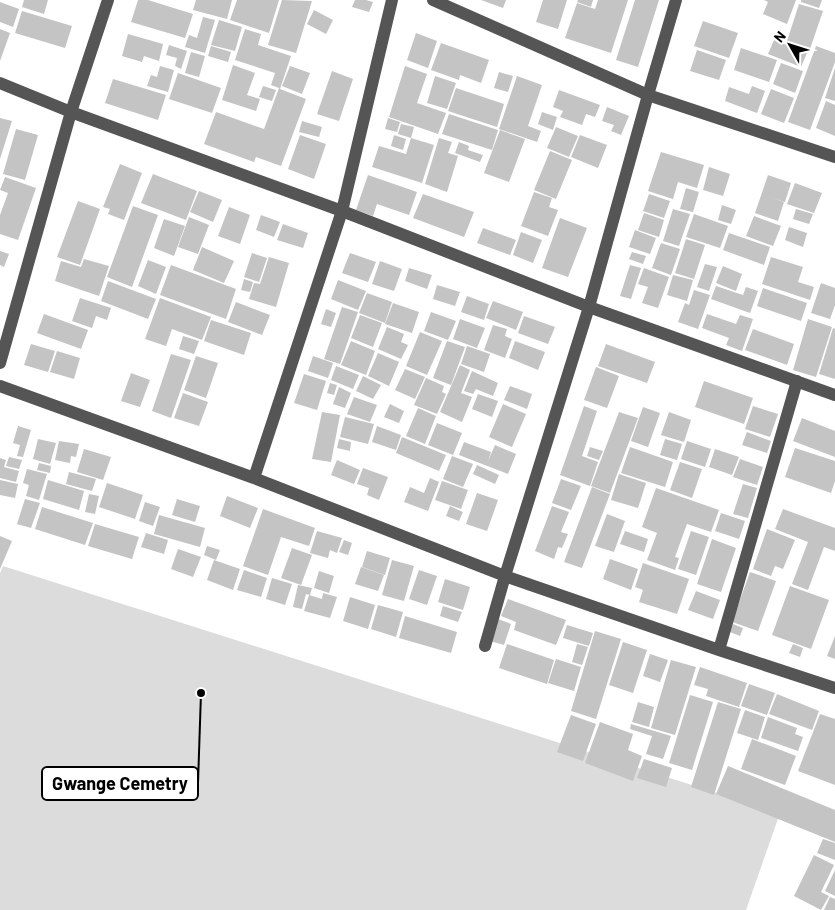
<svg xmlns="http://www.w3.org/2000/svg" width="835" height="910" viewBox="0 0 835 910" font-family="Barlow,sans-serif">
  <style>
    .green { fill: #dcdcdc }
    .building { fill: #c4c4c4 }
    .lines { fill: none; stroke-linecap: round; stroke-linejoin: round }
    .minor { stroke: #555; stroke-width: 12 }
    .leader { fill: none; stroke: #000; stroke-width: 2 }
    .callout-dot { fill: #000; stroke: #fff; stroke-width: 2 }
    .callout { fill: #fff; stroke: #000; stroke-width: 2 }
    .callout-label { font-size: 18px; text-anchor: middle; font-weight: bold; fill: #000 }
  </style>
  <rect width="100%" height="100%" fill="#fff"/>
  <path class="green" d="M3 566 780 813 746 910H0V573Z"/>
  <path class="building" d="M24 0H48L44 14 22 7Z
    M138 0H148L193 14 185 38 131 22Z
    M196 0H232L227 19 193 10Z
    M237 0H279L269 33 230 20Z
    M282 0 312 1 296 53 268 45Z
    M355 0H366L373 2 369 12 352 7Z
    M481 0H506L503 8Z
    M543 0H567L558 29 536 22Z
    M578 0H593L591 7 577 2Z
    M598 0H628L611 53 565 38 577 3 595 9Z
    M635 0H659L638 67 616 60Z
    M764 0H796L787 24 763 14 768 2Z
    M801 0H822L819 8 801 2Z
    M0 2 19 9 13 27 0 22Z
    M799 4 823 11 810 49 787 41Z
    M314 10 333 20 326 34 307 24Z
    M22 11 72 26 65 48 15 33Z
    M203 17 215 20 205 53 185 47 189 35 197 38Z
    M219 20 242 27 235 51 211 45Z
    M703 21 738 33 729 58 694 46Z
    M0 29 10 33 0 61Z
    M245 29 261 34 258 45 291 56 280 89 306 99 281 166 256 157 254 162 204 144 216 112 264 129 279 88 271 85 275 73 235 60Z
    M416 33 437 41 428 68 407 60Z
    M128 34 163 44 159 61 144 56 142 62 122 56Z
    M774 40 807 53 801 67 768 54Z
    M441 43 489 60 481 83 460 75 459 80 431 70Z
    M169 45 187 51 181 69 175 66 177 58 166 55Z
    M211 46 231 52 228 62 208 56Z
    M816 46 835 53V62L810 130 788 122Z
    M741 48 777 60 769 82 734 70Z
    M697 50 726 60 719 80 690 71Z
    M191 52 205 56 199 77 185 73Z
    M781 63 803 71 795 93 773 84Z
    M233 65 255 73 247 95 260 99 256 111 222 100Z
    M160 66 174 70 168 92 147 86 151 75 157 77Z
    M290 66 310 73 302 94 282 86Z
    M405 66 427 74 417 103 446 113 438 134 389 117Z
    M835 68V101L825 98Z
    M332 71 353 79 339 121 317 114Z
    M499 72 513 76 508 92 494 88Z
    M178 73 221 88 212 113 169 99Z
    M435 76 456 83 447 109 427 103Z
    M517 76 542 85 528 126 541 131 537 142 499 129Z
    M113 79 166 95 158 120 105 103Z
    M263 86 276 90 272 101 259 97Z
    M752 86 765 91 757 113 725 101 729 87 749 94Z
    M456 88 504 104 497 127 448 111Z
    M771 89 794 98 784 123 761 114Z
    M559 90 600 105 595 117 586 114 582 125 560 117 563 111 553 107Z
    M826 101 835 105V136L816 128Z
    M607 107 629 116 621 135 611 131 614 125 602 121Z
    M542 112 557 117 553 130 538 124Z
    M449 114 498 130 492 150 442 134Z
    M0 118 12 121 0 159Z
    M388 118 400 122 397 132 385 129Z
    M302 121 322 127 319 137 299 132Z
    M401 124 414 127 411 138 398 134Z
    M556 127 578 136 569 157 547 148Z
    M16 129 38 135 25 180 3 174Z
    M500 130 525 139 509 182 484 173Z
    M300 135 326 144 314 179 288 169Z
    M394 135 406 139 403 150 391 146Z
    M580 135 607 145 598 168 571 157Z
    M411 138 434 145 422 183 372 167 379 146 406 154Z
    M439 138 452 142 448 153 458 156 447 192 425 184Z
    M459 142 469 146 468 150 483 155 480 162 455 153Z
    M550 151 572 160 556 199 534 190Z
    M661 152 704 165 697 188 678 182 673 199 648 191Z
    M120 164 142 173 124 220 108 214 110 209 103 207Z
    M709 167 730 174 723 196 703 190Z
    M153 174 197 191 186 220 141 203Z
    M368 175 417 192 409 215 377 204 373 216 356 210Z
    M768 175 791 183 785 202 772 198 784 202 778 221 755 213Z
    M5 177 36 188 18 240 0 234V215L8 193 0 190Z
    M795 183 822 193 814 213 787 204Z
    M686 188 699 192 693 212 680 209Z
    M199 191 222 200 213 222 190 212Z
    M534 192 552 198 549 207 558 210 548 236 521 226Z
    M423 194 474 212 464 237 413 218Z
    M649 194 670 201 664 218 643 211Z
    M78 201 100 209 80 265 57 257Z
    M722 205 736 210 731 224 718 220Z
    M133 206 158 215 132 287 107 277Z
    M229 207 250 215 240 244 218 236Z
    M673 209 690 214 679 246 663 241Z
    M796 209 813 214 809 224 793 219Z
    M644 213 664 220 659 237 638 230Z
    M694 214 728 226 720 248 686 237Z
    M261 215 280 222 274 237 256 230Z
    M754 216 781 226 773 246 746 236Z
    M189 217 209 225 198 254 178 247Z
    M560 218 587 228 568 277 542 268Z
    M164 219 185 226 174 256 154 248Z
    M283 224 308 233 303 248 277 240Z
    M789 227 807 233 803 247 785 240Z
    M483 228 516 240 510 255 477 243Z
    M635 230 656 238 650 254 629 247Z
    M521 232 542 240 533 263 513 255Z
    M729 233 770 247 764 265 723 250Z
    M686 239 705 245 694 279 675 273Z
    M661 243 680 249 671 275 652 268Z
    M202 247 234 261 224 283 193 270Z
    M0 251 9 254 4 267 0 265Z
    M632 252 646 256 643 264 629 259Z
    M252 253 267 258 259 282 244 277Z
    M350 253 376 262 368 282 342 273Z
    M269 257 289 263 276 307 249 299 254 283 260 284Z
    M771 257 803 267 798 282 814 287 810 300 762 284Z
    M84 259 109 266 99 296 55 281 61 261 81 267Z
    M148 260 166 267 156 294 138 286Z
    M380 261 402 269 394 291 372 284Z
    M705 264 717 267 709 291 697 287Z
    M171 265 236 289 226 319 160 295Z
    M630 265 641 268 631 299 620 296Z
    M723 266 742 274 736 291 716 283Z
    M409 268 432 275 427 289 405 281Z
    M644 268 669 277 658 308 642 303 648 287 638 284Z
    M673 275 693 280 687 301 667 295Z
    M244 279 253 282 250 292 241 290Z
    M338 280 366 291 358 310 331 299Z
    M108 281 156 299 148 319 101 301Z
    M821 283 835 288V305L830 319 811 313Z
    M437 285 460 292 455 306 433 299Z
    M716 286 743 295 746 287 758 291 750 313 711 299Z
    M763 288 807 303 801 321 757 306Z
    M694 290 710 295 698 329 678 322 685 303 689 305Z
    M367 293 392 302 385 323 359 313Z
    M467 296 489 304 484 320 461 312Z
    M80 298 111 308 107 320 96 316 92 328 72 321Z
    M160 298 211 317 202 340 172 329 166 346 145 339Z
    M493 301 523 312 516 330 486 318Z
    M236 302 270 315 262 335 228 322Z
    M393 303 419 312 412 333 385 324Z
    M342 307 358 312 340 364 324 359Z
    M326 309 336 313 331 327 321 324Z
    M431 312 456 321 448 340 424 331Z
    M44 314 88 330 81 349 37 333Z
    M707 314 736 324 740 315 753 319 742 351 726 345 729 338 702 328Z
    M360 315 382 323 373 347 351 338Z
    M524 316 555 327 548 344 518 333Z
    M460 319 485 328 477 348 453 339Z
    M808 319 832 327 816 377 793 370Z
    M211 320 251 333 244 355 204 341Z
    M493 325 507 329 505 336 512 339 505 358 484 350Z
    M387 327 404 334 401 342 408 345 401 359 378 349Z
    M833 328 835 329V379L819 374Z
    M753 329 794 344 787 365 745 350Z
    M420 332 442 341 427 375 406 366Z
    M183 336 199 341 194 354 179 349Z
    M351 341 375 351 366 375 341 365Z
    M447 341 465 347 451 385 433 378Z
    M515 341 545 352 538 370 509 358Z
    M31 344 55 351 48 372 24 365Z
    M606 344 655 362 647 383 598 366Z
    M467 346 490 354 484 372 461 364Z
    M57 351 80 358 74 379 50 372Z
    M378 353 399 362 389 386 368 376Z
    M171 354 191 360 171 418 152 411Z
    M196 356 218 363 206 398 184 390Z
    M313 356 333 363 328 378 308 371Z
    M460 365 470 370 461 393 472 397 462 422 440 412Z
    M336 366 359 375 353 389 331 380Z
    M596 367 619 376 607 408 584 400Z
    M405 369 425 377 415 399 395 390Z
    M472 371 498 383 493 396 476 389 473 394 464 391Z
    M131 373 150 380 140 407 121 401Z
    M304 374 326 381 317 410 294 403Z
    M363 376 381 385 373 399 356 391Z
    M426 378 444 386 442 392 446 394 437 414 414 405Z
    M704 381 753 398 744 424 695 407Z
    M330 383 337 385 334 395 327 393Z
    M510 386 532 394 527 409 504 400Z
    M339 387 351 393 345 408 333 404Z
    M183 393 208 402 199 426 174 418Z
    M478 394 498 401 492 417 472 409Z
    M354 397 377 405 370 422 347 414Z
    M390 404 404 411 399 423 384 417Z
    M503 404 526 414 512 447 489 437Z
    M584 406 597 411 582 456 598 462 590 486 560 475Z
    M753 406 778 414 770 437 745 429Z
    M643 407 660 413 648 447 631 441Z
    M418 408 436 416 425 444 406 436Z
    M322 412 340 415 331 462 312 459Z
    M619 412 638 418 610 493 591 486Z
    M669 412 691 420 684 442 661 435Z
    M345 417 374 424 368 444 340 437Z
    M802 418 835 431V457L793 441Z
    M437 423 462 433 453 455 428 445Z
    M18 426 31 430 23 457 17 456 20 445 13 443Z
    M377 426 401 435 396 450 372 442Z
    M747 432 771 441 767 453 742 445Z
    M402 437 446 455 439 471 396 453Z
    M38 439 56 443 50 464 33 459Z
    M339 439 351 442 350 451 337 448Z
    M665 439 682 444 677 460 660 455Z
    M59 441 79 444 76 457 71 456 70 463 55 460Z
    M687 441 711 449 705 467 681 459Z
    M464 442 491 452 488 461 495 445 516 454 508 474 459 455Z
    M590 447 603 451 599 460 587 456Z
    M630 447 673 462 665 487 621 473Z
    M795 448 835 461V481L831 493 785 477Z
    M84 449 111 457 103 480 77 472Z
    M715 449 739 457 732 475 709 467Z
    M452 456 473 464 463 487 443 479Z
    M9 457 22 460 19 469 6 466Z
    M0 458 6 460 4 467 19 471 16 482 0 478Z
    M740 459 763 467 757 485 733 477Z
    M337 460 360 470 354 484 331 475Z
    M680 462 702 469 692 498 670 490Z
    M39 463 51 466 50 473 37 470Z
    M477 465 499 475 495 484 473 474Z
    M363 468 388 477 379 500 367 495 369 488 357 484Z
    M27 469 47 474 39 500 26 496 29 485 23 483Z
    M69 472 96 479 92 491 66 484Z
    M619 474 646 483 638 508 611 500Z
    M430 478 439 482 428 511 404 502 410 487 424 493Z
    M561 479 581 486 571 510 552 503Z
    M0 480 18 484 15 498 0 495Z
    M48 480 84 491 79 510 43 499Z
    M442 481 468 490 461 509 435 500Z
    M107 483 143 495 135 519 99 507Z
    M743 484 757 488 748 518 733 514Z
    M592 487 610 494 582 568 564 562Z
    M656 488 719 510 711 532 687 524 675 557 679 558 675 570 647 560 657 533 642 527Z
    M477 493 498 500 487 531 466 524Z
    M89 494 99 496 95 514 85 512Z
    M227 496 258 508 250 528 220 516Z
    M25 499 40 503 31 528 17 524Z
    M177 499 200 506 195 522 172 515Z
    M145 502 160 507 153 526 139 521Z
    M450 506 463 512 459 521 446 516Z
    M552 506 569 512 561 532 568 534 562 548 558 547 554 559 535 551Z
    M42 507 93 523 85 545 35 529Z
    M263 509 315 528 309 546 281 537 268 575 243 566Z
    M783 509 835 528V551L824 547 808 590 792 584 808 542 775 529Z
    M721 513 745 521 739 539 715 531Z
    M607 514 625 521 614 552 595 546Z
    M159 515 205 528 200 547 154 534Z
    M95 524 139 537 132 559 88 546Z
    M767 529 795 540 783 569 775 566 771 576 753 569Z
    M317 531 342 538 337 553 330 550 328 558 310 553Z
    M625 531 648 539 644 552 620 544Z
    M691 531 709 537 696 575 678 569Z
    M146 533 168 540 164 554 141 547Z
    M0 536 12 541 0 569Z
    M712 539 736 548 721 592 697 584Z
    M344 540 352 543 348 555 339 552Z
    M207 546 220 550 216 560 204 555Z
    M292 548 312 555 301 585 281 578Z
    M178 549 201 557 193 577 171 569Z
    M367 551 390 558 385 575 362 567Z
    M610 559 638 569 631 590 603 579Z
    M214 560 240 569 233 590 207 580Z
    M392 560 414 566 404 601 382 595Z
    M643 563 689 579 677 614 639 602 643 590 635 587Z
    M361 567 384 575 378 591 355 584Z
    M244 570 267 578 261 597 237 590Z
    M419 570 437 576 427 605 409 599Z
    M319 571 334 576 329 593 314 588Z
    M750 572 776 581 758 631 732 622Z
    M272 578 292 584 285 605 266 599Z
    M445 579 470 587 463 610 438 602Z
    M298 585 312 588 310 595 306 594 302 609 293 607Z
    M790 586 829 600 811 649 772 635Z
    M696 591 720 600 713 619 688 610Z
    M323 593 337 597 330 618 304 611 309 595 322 599Z
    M350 597 375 605 368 629 343 621Z
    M508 599 566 620 556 645 514 630 516 622 501 616Z
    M378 605 403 612 396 637 371 629Z
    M443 606 462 612 458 622 440 616Z
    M405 616 457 632 451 653 399 638Z
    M498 619 511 624 504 645 490 641Z
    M733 624 743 628 740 636 730 632Z
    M567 625 593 633 589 646 563 638Z
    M595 631 621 639 596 719 571 711Z
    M835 636V659L827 656Z
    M623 642 647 650 633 693 609 685Z
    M507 644 554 660 547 684 499 668Z
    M577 644 588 647 582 665 572 662Z
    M793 644 803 648 800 657 789 653Z
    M650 654 668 660 660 682 643 676Z
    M556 659 581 667 574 691 548 683Z
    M671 660 696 667 675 735 651 728Z
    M700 667 747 683 739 707 706 696 708 689 694 685Z
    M749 684 775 693 767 715 741 706Z
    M777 694 819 711 812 730 769 714Z
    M690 695 713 702 692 770 669 763Z
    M638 702 654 707 649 727 632 722Z
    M718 702 741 709 714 795 691 787Z
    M745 710 765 717 758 740 737 733Z
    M820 714 835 719V785L798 771Z
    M571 715 596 724 583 761 557 752Z
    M768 717 797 728 795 734 803 737 798 751 761 738Z
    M600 722 633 734 628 750 642 756 633 781 585 763Z
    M631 724 671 736 663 759 646 754 652 736 630 729Z
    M752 739 796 756 785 785 741 769Z
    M644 759 672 768 666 787 637 778Z
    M728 766 835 810V842L716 794Z
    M823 839 835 843V860L817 853Z
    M814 855 834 865 821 892 829 896 821 910 794 896Z
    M835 870V896L825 891Z
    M830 897 835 899V910H824Z"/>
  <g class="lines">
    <path class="minor" d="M433 0 648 95 835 157
      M0 83 71 112 342 211 589 307 835 395
      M0 363 71 112 108 0
      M0 386 254 478 505 576 719 650 835 688
      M254 478 342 211 392 0
      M485 646 505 576 589 307 648 95 676 0
      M719 650 797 381"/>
  </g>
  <path class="leader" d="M201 693L198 783"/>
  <circle class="callout-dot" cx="201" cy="693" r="5"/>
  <rect class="callout" x="42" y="767" width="156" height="33" rx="5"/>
  <g class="callout-label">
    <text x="120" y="790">Gwange Cemetry</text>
  </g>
  <g transform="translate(790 45) rotate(309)" stroke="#ffffff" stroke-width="4" paint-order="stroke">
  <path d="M0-4L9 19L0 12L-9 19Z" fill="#000000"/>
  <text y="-8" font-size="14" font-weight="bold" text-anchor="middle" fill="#000000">N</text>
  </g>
</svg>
